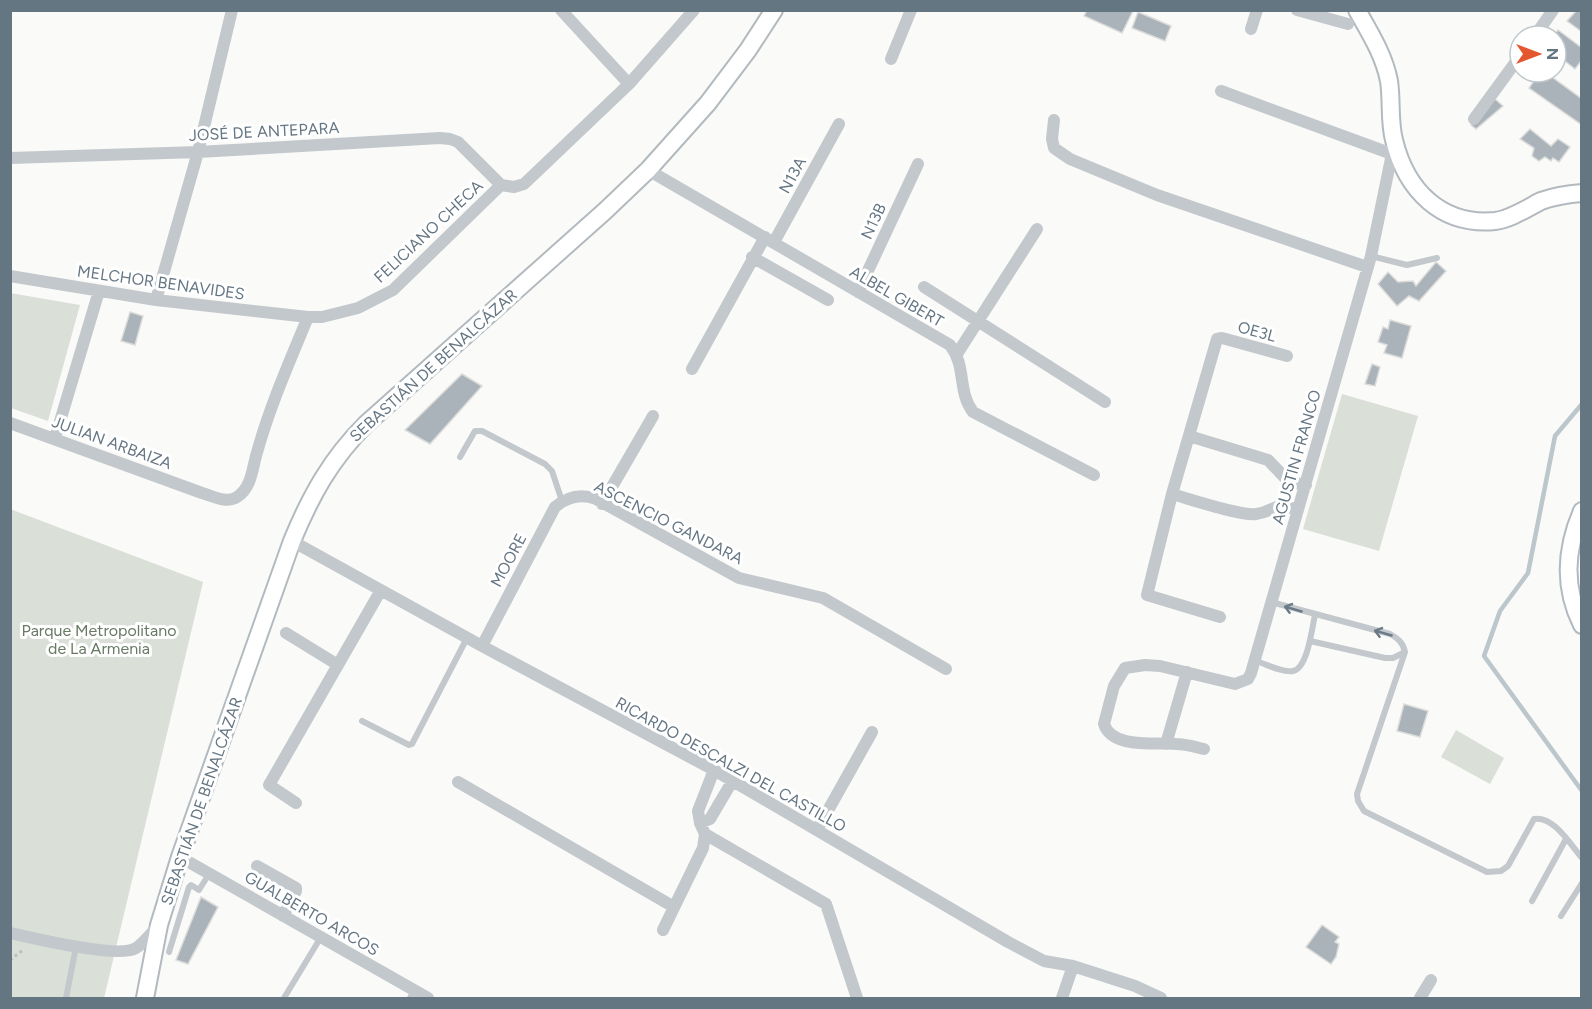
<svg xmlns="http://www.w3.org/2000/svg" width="1592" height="1009" viewBox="0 0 1592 1009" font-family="Figtree,sans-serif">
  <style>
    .green { fill: #dadfd7 }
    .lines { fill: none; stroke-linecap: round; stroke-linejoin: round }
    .stream { stroke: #bbc7cb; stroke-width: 4.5 }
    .building { fill: #aab3b9; stroke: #dcdcda; stroke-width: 1.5 }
    .secondary-casing { stroke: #b3babf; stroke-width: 20 }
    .path { stroke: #bbbfc2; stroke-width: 3; stroke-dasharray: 3 3; stroke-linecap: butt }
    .lane { stroke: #c3c8cc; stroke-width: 6 }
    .street { stroke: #c3c8cc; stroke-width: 12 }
    .secondary { stroke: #fff; stroke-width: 16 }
    .oneway { stroke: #6a7a87 }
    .labels { text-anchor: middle; stroke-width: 6; stroke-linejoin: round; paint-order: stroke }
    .street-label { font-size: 16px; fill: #657683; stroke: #fff }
    .park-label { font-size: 16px; fill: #687a64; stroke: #fff }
  </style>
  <rect width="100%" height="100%" fill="#fafaf8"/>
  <path class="green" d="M10 293 80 305 48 421 11 408Z
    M1342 394 1418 416 1379 551 1303 529Z
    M10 509 203 582 104 998H11Z
    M1456 730 1504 758 1490 784 1441 757Z"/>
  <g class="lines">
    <path class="stream" d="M1582 404 1555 436 1528 573 1500 611 1484 656 1582 791"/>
  </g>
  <path class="building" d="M1087 10H1132L1133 11 1122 33 1084 16Z
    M1577 10H1582V32L1567 21Z
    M1138 12 1171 26 1165 41 1132 28Z
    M1558 30 1582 48V60L1575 69 1556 54V36H1553Z
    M1540 72H1545L1582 99V125L1529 88Z
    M1495 99 1503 106 1476 129 1471 125Z
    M1530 129 1551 146 1558 139 1570 147 1559 162 1553 158 1551 161 1545 157 1539 161 1532 156 1534 148 1520 139Z
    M1436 262 1446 271 1419 301 1409 296 1397 306 1378 284 1388 272 1398 282 1413 281 1416 286Z
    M130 312 143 316 135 345 121 341Z
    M1390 320 1411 326 1402 358 1384 353 1387 345 1378 342 1383 327 1388 329Z
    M1372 364 1380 367 1375 386 1365 384Z
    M462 374 482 386 430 444 405 430Z
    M1404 704 1428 711 1420 737 1397 731Z
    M201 897 218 907 188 964 176 960Z
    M1322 925 1339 937 1335 942 1339 944 1336 957 1331 964 1306 947Z"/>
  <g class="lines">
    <defs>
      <path id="secondary" d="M1357 10C1370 33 1384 55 1389 81 1392 100 1389 121 1394 140 1406 190 1441 226 1495 221 1511 219 1527 208 1541 201 1555 196 1568 194 1582 193
        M1582 511C1565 550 1563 587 1582 625
        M145 998 159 925 180 857 292 541C311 495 331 459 366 424L605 211 648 170 708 103 748 50 774 10"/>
    </defs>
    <use href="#secondary" class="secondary-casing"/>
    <path class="path" d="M10 960 23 950"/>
    <path class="lane" d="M1371 256 1407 265 1437 258
      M460 457 475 431H482L545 464 552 471 562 501
      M1271 602 1390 634C1399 639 1403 643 1405 652
      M1310 641 1385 658H1393L1405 652
      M1405 652 1357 794 1358 801 1364 811 1487 872 1501 871 1508 866 1534 819C1554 816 1570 844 1582 858
      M1256 661C1266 664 1283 673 1293 671 1308 668 1312 627 1315 615
      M362 721 409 745 412 744 467 638
      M1532 901 1566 839
      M1561 916 1582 883
      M169 952 189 887 191 885 199 890 209 874
      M66 998 76 947
      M284 998 321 937
      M410 998 414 990"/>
    <path class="street" d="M561 10 629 84
      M1297 10 1348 24
      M1251 29 1257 10
      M1535 36 1553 10
      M891 59 911 10
      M1221 91 1392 154
      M1474 119 1520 56
      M1054 120 1052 139 1054 148 1070 159 1157 195 1367 267
      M10 158 198 152 440 138 450 139 458 142 501 185
      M648 170 950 345C967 367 957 391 973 412L1094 475
      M774 242 839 124
      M752 257 828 300
      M10 276 156 300 308 317H322L358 308 393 290 501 185 514 187 524 184 629 84 694 10
      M924 287 1105 402
      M858 292 918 164
      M156 300 198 152 232 10
      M957 354 1037 229
      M692 369 765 237
      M10 423 202 493C213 496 226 504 237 497 251 488 252 471 256 456 269 408 289 363 308 317
      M1189 436 1268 460 1289 482 1306 485
      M55 438 99 291
      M1172 494C1190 499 1240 516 1256 514 1277 511 1272 501 1297 510
      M602 504 653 416
      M292 541 482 646 714 770 1008 942 1044 961 1073 966 1135 986 1161 998
      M1220 617 1147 595 1172 494 1217 339 1222 338 1287 356
      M286 633 338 665
      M482 646 555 507C567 497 580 493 596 499L739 578 823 598 946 669
      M1166 744 1187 672
      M1204 749C1195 747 1186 744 1176 744 1155 742 1112 749 1104 724L1114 686 1125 668 1145 665 1160 666 1235 684 1248 679 1251 673 1371 256 1394 144
      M458 782 674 907
      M296 803 269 785 381 590
      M700 823 710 819 733 780
      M817 830 872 732
      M705 834 826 904 857 998
      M180 857 428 998
      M257 866 296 888V891L283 916
      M663 930 703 848 705 834 700 823 698 811 714 770
      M10 933C32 938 120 959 136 948 144 943 152 932 159 925
      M1062 998 1073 966
      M1420 998 1431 980"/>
    <use href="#secondary" class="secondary"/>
  </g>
  <defs><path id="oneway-shaft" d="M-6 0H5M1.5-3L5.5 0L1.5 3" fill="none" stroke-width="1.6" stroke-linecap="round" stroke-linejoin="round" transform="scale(1.5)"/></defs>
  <g class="oneway">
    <use href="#oneway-shaft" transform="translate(1293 609) rotate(-164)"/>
    <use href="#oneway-shaft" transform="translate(1383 633) rotate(-164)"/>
  </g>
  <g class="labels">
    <g class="street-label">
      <text transform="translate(264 131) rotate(-3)" y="6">JOSÉ DE ANTEPARA</text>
      <text transform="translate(792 175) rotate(-61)" y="6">N13A</text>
      <text transform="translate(873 221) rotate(-65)" y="6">N13B</text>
      <text transform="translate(428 231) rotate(-43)" y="6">FELICIANO CHECA</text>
      <text transform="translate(161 282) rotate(8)" y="6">MELCHOR BENAVIDES</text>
      <text transform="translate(897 296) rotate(30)" y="6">ALBEL GIBERT</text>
      <text transform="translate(1257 331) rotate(15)" y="6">OE3L</text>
      <text transform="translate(433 365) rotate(-42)" y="6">SEBASTIÁN DE BENALCÁZAR</text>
      <text transform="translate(112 442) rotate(20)" y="6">JULIAN ARBAIZA</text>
      <text transform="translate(1296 457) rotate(-74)" y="6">AGUSTIN FRANCO</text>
      <text transform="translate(669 522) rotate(27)" y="6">ASCENCIO GANDARA</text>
      <text transform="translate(508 560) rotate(-62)" y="6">MOORE</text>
      <text transform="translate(731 764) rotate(29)" y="6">RICARDO DESCALZI DEL CASTILLO</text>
      <text transform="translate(201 801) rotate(-71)" y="6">SEBASTIÁN DE BENALCÁZAR</text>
      <text transform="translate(312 913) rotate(30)" y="6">GUALBERTO ARCOS</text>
    </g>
    <g class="park-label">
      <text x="99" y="636">Parque Metropolitano<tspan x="99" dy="18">de La Armenia</tspan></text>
    </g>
  </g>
  <rect width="1592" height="1009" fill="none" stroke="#657683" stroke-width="24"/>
  <g transform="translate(1538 54) rotate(90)"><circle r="28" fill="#ffffff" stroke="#c1c8cd" stroke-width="1.5"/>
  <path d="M0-4.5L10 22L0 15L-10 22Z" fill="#e4572e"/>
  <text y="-9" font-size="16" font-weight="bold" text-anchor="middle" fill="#657683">N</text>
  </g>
</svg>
